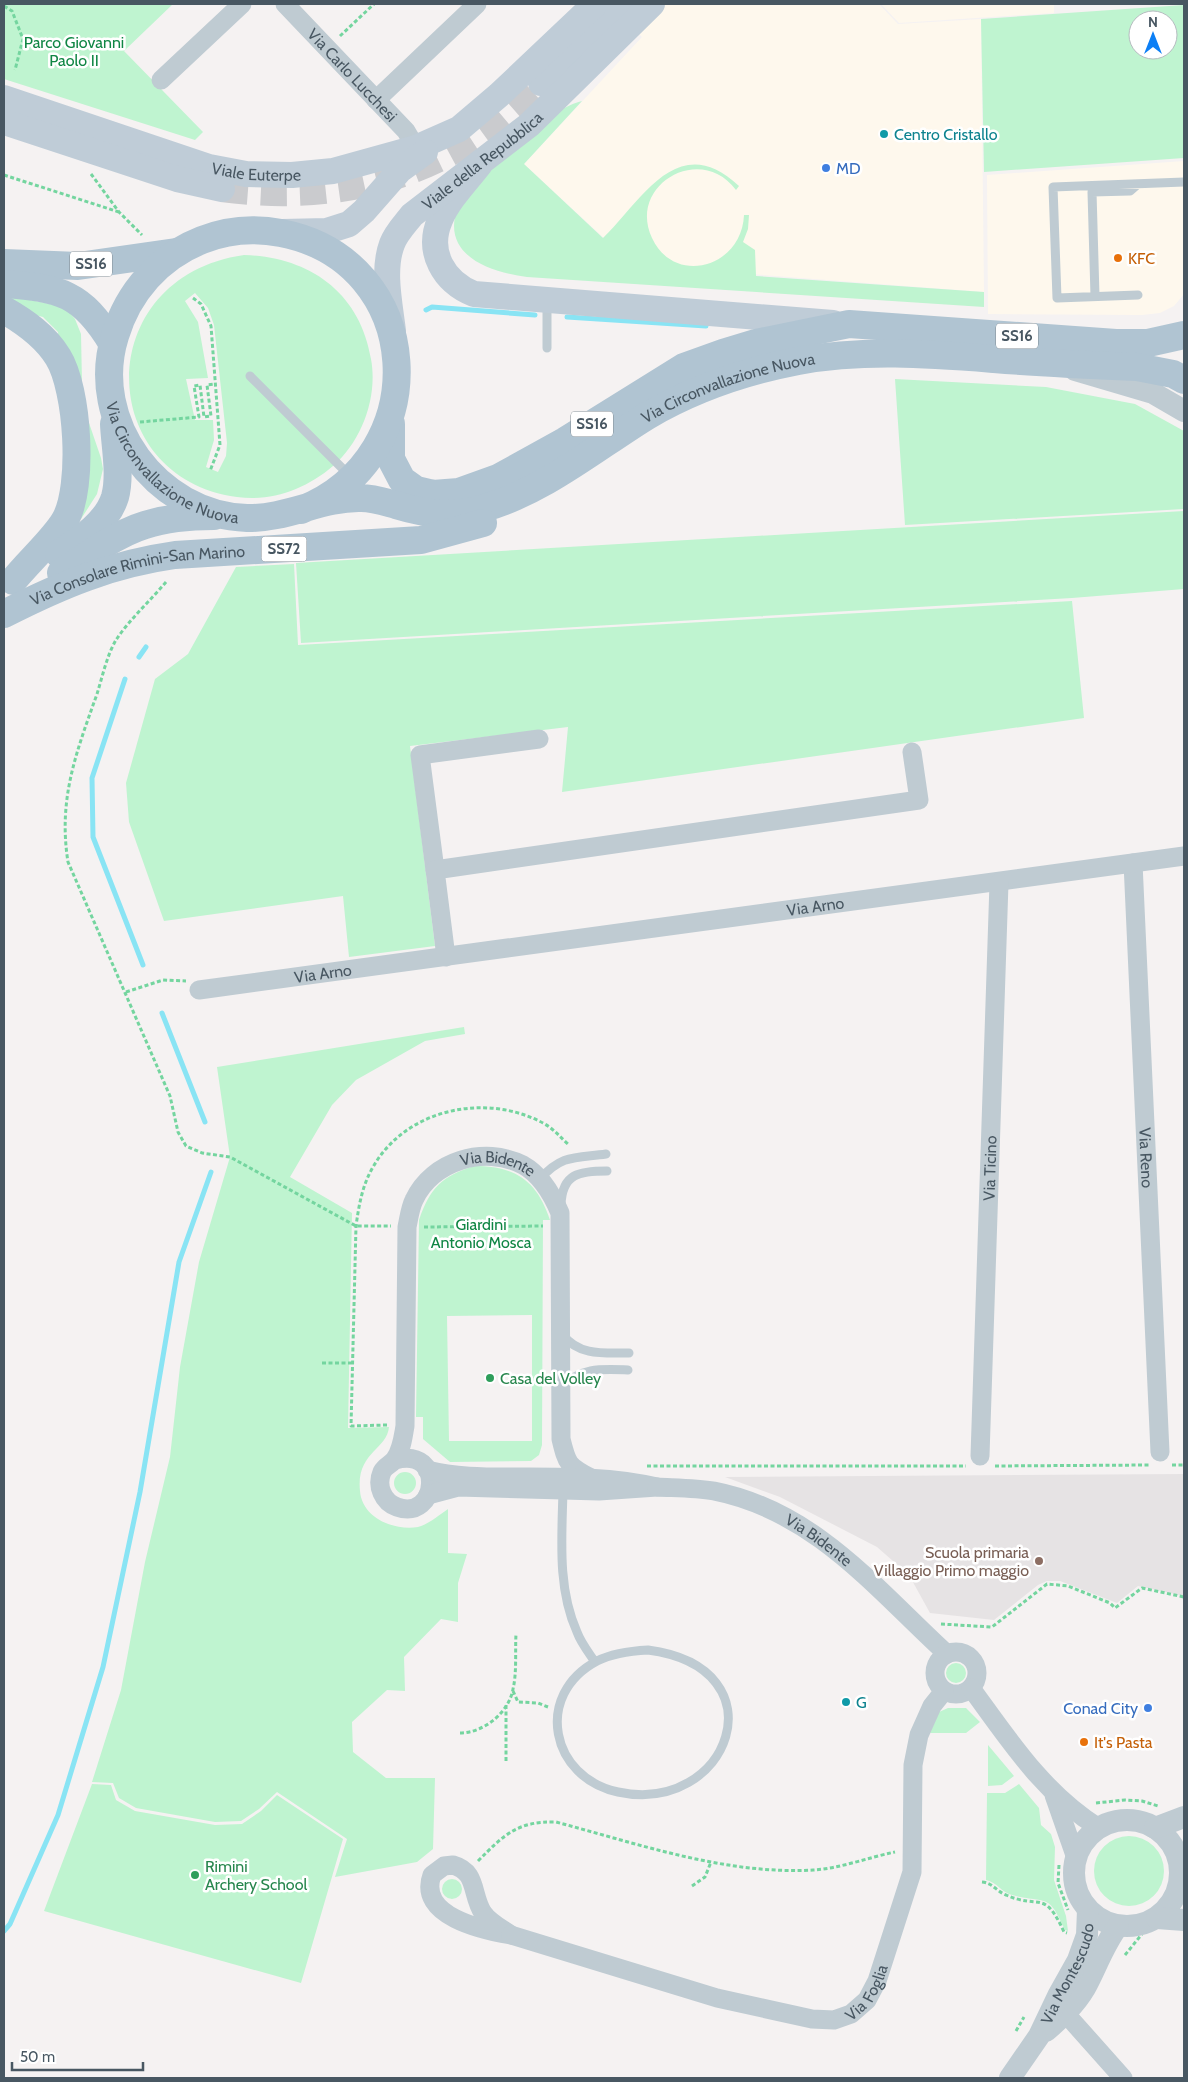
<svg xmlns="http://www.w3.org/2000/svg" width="1188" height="2082" viewBox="0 0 1188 2082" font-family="Cabin,sans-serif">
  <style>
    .commercial { fill: #fef8ed }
    .education { fill: #e6e3e4 }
    .green { fill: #bff4d0; fill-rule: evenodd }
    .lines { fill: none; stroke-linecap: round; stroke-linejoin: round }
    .stream { stroke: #89e4f4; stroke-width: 5 }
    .secondary-tunnel { stroke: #cacbce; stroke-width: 26; stroke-dasharray: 26 13; stroke-linecap: butt }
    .path { stroke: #74d59f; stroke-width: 3; stroke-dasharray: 4 2.5; stroke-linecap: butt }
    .service { stroke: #bfcbd2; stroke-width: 9 }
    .minor { stroke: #bfcbd2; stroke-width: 19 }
    .tertiary { stroke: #bfcbd2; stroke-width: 22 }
    .secondary { stroke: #bfccd7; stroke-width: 26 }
    .primary { stroke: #b0c4d2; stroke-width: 28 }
    .culture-dot { fill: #0f9aa8; stroke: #fff; stroke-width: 2 }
    .shop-dot { fill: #3f7fe0; stroke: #fff; stroke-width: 2 }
    .food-dot { fill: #e8710a; stroke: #fff; stroke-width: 2 }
    .leisure-dot { fill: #2e9e5b; stroke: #fff; stroke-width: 2 }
    .education-dot { fill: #8d6e63; stroke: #fff; stroke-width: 2 }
    .labels { text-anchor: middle; stroke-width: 5; stroke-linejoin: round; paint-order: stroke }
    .shield { fill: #fff; stroke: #7f8991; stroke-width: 1 }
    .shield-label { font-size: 15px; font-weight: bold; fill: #485762 }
    .park-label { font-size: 16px; fill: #108644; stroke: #fff }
    .street-label { font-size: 16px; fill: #485762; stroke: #fff }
    .culture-label { font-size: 16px; fill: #0d838f; stroke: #fff; text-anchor: start }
    .shop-label { font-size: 16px; fill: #366cbe; stroke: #fff; text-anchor: start }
    .food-label { font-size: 16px; fill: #c56008; stroke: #fff; text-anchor: start }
    .leisure-label { font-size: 16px; fill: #27864d; stroke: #fff; text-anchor: start }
    .education-label { font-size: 16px; fill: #785e54; stroke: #fff; text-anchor: end }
  </style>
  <rect width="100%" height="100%" fill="#f5f2f2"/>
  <path class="commercial" d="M645 4H879L898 24 981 19 984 292 633 265 524 164 642 37 627 23Z
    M881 4H1054V13L899 23Z
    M1184 161V294L1174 306 1160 313 1142 315 988 314 987 175Z"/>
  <path class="education" d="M1184 1474V1596L1138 1586 1117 1603 1060 1581H1047L1038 1585 994 1620 930 1613 909 1575 877 1547 780 1497 725 1477Z"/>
  <path class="green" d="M4 4H173L124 51 203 132 195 140 4 79Z
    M1184 5V158L984 172 981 19ZM1138 20H1168V50H1138Z
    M582 101 524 164 603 238C641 201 678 128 739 186L736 190C701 142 627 185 652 238 675 287 742 267 744 215H749L748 229 743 242 755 250 756 276 984 292V307L527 277C488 272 438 254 459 204 487 174 542 111 582 101Z
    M244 255C309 257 360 292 371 359 378 397 362 441 333 466 306 489 272 502 237 497 93 477 91 277 244 255ZM195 293 208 308 214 325 227 443 226 456 218 472 206 467 214 440 213 420H195L186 379 208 378 198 322 185 301Z
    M5 295 65 307 75 319 81 334 82 383 88 420 101 458 103 469 97 494 81 519 76 520 58 332 43 317 27 313Z
    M895 379 1046 387 1135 404 1184 431V509L905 525Z
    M1184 511V589L1072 598 301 643 296 563Z
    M294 564 298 645 1072 601 1084 718 562 792 568 727 410 746 435 946 349 957 343 896 164 921 129 822 126 783 155 679 188 654 236 567Z
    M464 1027 465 1034 425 1041 356 1080 332 1105 290 1177 352 1213 348 1428 389 1427C387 1450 356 1452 360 1491 362 1518 394 1531 418 1527 429 1524 439 1515 448 1509V1553L467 1554 458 1583V1622L441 1619 404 1657 405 1691 387 1690 352 1722 353 1752 386 1778H435L433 1849 417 1862 335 1877 347 1839 277 1792 259 1809 241 1821 215 1822 136 1808 119 1798 113 1783 92 1782 121 1690 145 1562 170 1457 180 1367 199 1262 230 1157 217 1067Z
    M474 1166C516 1166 537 1181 550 1220H543L542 1445 539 1455 531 1461 450 1462 423 1439V1417H416L419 1220C430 1188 442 1176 474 1166ZM532 1315V1441H449L447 1316Z
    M394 1483a11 11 0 1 1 22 0a11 11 0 1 1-22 0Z
    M946 1673a10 10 0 1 1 20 0a10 10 0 1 1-20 0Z
    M948 1708H966L980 1722 966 1733H930L939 1712Z
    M988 1745 1014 1776 1002 1785 988 1786Z
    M92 1784 111 1785 116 1800 135 1811 215 1825 242 1824 261 1811 277 1795 343 1839 301 1983 44 1911Z
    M1019 1784 1039 1808 1041 1825 1051 1834 1055 1847 1054 1880 1066 1916 1068 1931 1065 1930C1048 1892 1048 1904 1012 1895 1002 1893 997 1882 986 1880L987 1793H1005Z
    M1094 1871a35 35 0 1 1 70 0a35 35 0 1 1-70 0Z
    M442 1889a10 10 0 1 1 20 0a10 10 0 1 1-20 0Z"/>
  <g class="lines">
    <path class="stream" d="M426 310 432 307 535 315
      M567 317 706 326
      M139 657 146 647
      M125 679 92 778 93 837 143 965
      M162 1013 205 1122
      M4 1931 10 1924 58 1815 103 1667 140 1492 179 1262 211 1172"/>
    <path class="secondary-tunnel" d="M222 189C311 201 402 188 477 137 500 121 520 102 541 83"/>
    <path class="path" d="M4 6 12 11 23 39 15 70
      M340 36 374 4
      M91 174 119 212 142 235
      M4 175 119 212
      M193 298 201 304 211 326 220 445 210 471
      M140 422 199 417 194 386 200 385 204 417 211 416 207 385 215 384
      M166 582C150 601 129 620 116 640 107 655 102 678 97 694 76 753 58 799 68 862L170 1096 178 1132 186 1146 202 1153 230 1157 356 1226H391
      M126 992 163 980 186 981
      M424 1227 543 1226
      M322 1363H352
      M387 1425 351 1426 356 1226C359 1205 362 1186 373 1167 406 1109 485 1092 543 1123 554 1129 560 1137 569 1145
      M1172 1465H1184
      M647 1466H966
      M995 1466 1149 1465
      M941 1624 992 1627 1047 1584 1068 1586 1110 1603 1115 1608 1142 1588 1184 1597
      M513 1691 518 1702 538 1703 548 1707
      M460 1733C483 1733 509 1713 513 1689 517 1672 515 1652 516 1634
      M506 1761V1705
      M1096 1803 1125 1800 1142 1801 1158 1806
      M478 1861C504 1835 517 1821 556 1822 639 1844 726 1875 813 1870 838 1869 870 1857 895 1852
      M1059 1865 1058 1883 1068 1910
      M982 1882C993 1883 996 1891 1006 1895 1040 1910 1044 1888 1064 1932L1067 1933
      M692 1886 705 1877 711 1862
      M1125 1955 1142 1934
      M1016 2031 1024 2017"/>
    <path class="service" d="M1138 295 1057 298 1053 187 1184 182
      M1095 296 1092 192 1130 191 1138 184
      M547 302V348
      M250 376 349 475
      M540 1179C562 1154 576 1158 606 1154
      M561 1205C562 1173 580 1171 607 1171
      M563 1335C579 1356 604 1353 629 1353
      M562 1387C581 1367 602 1369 628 1370
      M563 1490C562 1536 557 1588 577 1632 581 1643 589 1653 595 1662
      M648 1650C784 1668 729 1816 618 1792 551 1778 533 1695 597 1661 613 1653 630 1651 648 1650Z"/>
    <g class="minor">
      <path id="s1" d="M285 4 406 131 416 148"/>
      <path d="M161 80 242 4"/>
      <path d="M376 100 477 4"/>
      <path id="s2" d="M1133 863 1160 1452"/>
      <path d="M435 870 420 755 539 739"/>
      <path d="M446 957 435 870 919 800 912 752"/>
      <path id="s3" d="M199 990 1184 856"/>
      <path id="s4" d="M980 1456 999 883"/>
      <path id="s5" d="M395 1460C446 1446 438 1522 397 1507 383 1502 376 1486 382 1472 385 1466 392 1464 395 1459 402 1449 403 1437 405 1426L407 1227C409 1218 410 1208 414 1200 432 1161 484 1145 523 1165 541 1175 552 1194 560 1213L561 1439C567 1464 568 1466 591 1478"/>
      <path d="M427 1470C455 1477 483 1477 512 1477 561 1477 610 1476 657 1487L599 1491 458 1487 428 1495"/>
      <path id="s6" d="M657 1487C676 1488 696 1488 714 1491 815 1511 876 1589 947 1654"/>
      <circle cx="956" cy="1673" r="21"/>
      <path d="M971 1688C1009 1740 1043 1793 1099 1828"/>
      <path d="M1054 1795 1076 1858"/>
      <path d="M453 1865C478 1872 471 1895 483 1913 490 1923 501 1928 511 1935 482 1930 417 1916 432 1875L444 1866Z"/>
      <path id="s7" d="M511 1935 717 1998 812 2019 834 2020 851 2014 867 2000 877 1981 912 1872 913 1765 919 1735 932 1706 944 1691"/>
      <path d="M1066 2014 1123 2078"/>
    </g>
    <g class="tertiary">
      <path d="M1075 370 1153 393 1184 411"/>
      <circle cx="1127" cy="1873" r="53"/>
      <path d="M1155 1828 1184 1817"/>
      <path d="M1157 1918 1184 1920"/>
      <path d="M1046 2031C1061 2018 1075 2005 1085 1988 1096 1968 1104 1944 1118 1926"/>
      <path id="s8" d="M1010 2078 1039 2036 1059 1994 1078 1960 1087 1935 1088 1910"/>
    </g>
    <g class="secondary">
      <path d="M541 83 625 4"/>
      <path id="s9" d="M4 98 209 167 246 174 292 175 333 171 416 148 459 129 499 95 595 4"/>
      <path d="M4 122 177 179 222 189"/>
      <path d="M480 164C467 181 448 200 440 220 426 252 444 282 474 294L833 323"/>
      <path d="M282 232 327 231 349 224 364 211 400 170 425 152"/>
      <path id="s10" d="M393 331C390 305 382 270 392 244 396 233 405 224 412 215L529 125 652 4"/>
    </g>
    <g class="primary">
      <path d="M4 263 78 266 176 252"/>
      <path d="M4 284C60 288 82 293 112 343"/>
      <path d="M4 310C25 322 45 336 58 357 78 389 84 487 65 520 55 538 27 563 13 581"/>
      <path d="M391 424V459L402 480 416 490 433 494 459 492 498 478 565 441 684 367 723 353 756 343 849 324 1116 343H1148L1184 335"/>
      <path id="s11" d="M301 510C437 456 426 261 281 233 255 228 227 230 202 240 159 257 128 292 115 336 88 422 157 515 247 518 287 519 322 497 361 498 373 498 385 502 396 505 426 514 454 518 484 508 544 491 595 448 647 416 693 389 746 371 798 361 863 349 928 354 994 359 1041 363 1089 365 1137 367L1173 374 1184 380"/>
      <path d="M59 554C80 540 107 523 115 497 121 475 115 446 114 424"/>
      <path d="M61 573C84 557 118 533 145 525 167 518 191 516 214 516"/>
      <path id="s12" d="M4 614C61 585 111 564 175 555L421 540 483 523"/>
    </g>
  </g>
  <g class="culture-dot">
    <circle cx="884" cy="134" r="5"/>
    <circle cx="846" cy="1702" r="5"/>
  </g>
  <g class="shop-dot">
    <circle cx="826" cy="168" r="5"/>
    <circle cx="1148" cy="1708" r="5"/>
  </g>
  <g class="food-dot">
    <circle cx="1118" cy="258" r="5"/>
    <circle cx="1084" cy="1742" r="5"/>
  </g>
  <g class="leisure-dot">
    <circle cx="490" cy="1378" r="5"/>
    <circle cx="195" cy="1875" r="5"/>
  </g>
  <circle class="education-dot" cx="1039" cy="1561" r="5"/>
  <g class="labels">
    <g class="shield">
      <rect x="70" y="251.5" width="42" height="25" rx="4"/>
      <rect x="996" y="323.5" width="42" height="25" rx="4"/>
      <rect x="571" y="411.5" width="42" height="25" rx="4"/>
      <rect x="261.5" y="536.5" width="45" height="25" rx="4"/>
    </g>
    <g class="shield-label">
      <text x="91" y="269">SS16</text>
      <text x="1017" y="341">SS16</text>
      <text x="592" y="429">SS16</text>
      <text x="284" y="554">SS72</text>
    </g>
    <g class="park-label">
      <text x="74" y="48">Parco Giovanni<tspan x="74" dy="18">Paolo II</tspan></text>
      <text x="481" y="1230">Giardini<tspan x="481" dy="18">Antonio Mosca</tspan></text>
    </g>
    <g class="street-label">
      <text dy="6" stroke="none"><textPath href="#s1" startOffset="98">Via Carlo Lucchesi</textPath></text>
      <text dy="6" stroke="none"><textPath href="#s10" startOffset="212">Viale della Repubblica</textPath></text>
      <text dy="6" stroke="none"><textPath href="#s9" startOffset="264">Viale Euterpe</textPath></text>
      <text dy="6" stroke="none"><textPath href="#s11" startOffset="1364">Via Circonvallazione Nuova</textPath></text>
      <text dy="6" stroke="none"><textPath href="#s11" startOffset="748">Via Circonvallazione Nuova</textPath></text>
      <text dy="6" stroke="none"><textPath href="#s12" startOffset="141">Via Consolare Rimini-San Marino</textPath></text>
      <text dy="6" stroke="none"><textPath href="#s3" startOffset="622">Via Arno</textPath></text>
      <text dy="6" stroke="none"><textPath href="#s3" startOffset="125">Via Arno</textPath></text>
      <text dy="6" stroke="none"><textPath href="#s2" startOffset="295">Via Reno</textPath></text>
      <text dy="6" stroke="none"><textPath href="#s4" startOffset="288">Via Ticino</textPath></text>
      <text dy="6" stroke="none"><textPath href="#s5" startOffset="524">Via Bidente</textPath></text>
      <text dy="6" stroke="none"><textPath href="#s6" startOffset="174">Via Bidente</textPath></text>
      <text dy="6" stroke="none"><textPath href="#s8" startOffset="120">Via Montescudo</textPath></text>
      <text dy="6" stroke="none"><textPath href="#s7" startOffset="380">Via Foglia</textPath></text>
    </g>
    <g class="culture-label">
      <text x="894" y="140">Centro Cristallo</text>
      <text x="856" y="1708">G</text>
    </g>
    <g class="shop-label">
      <text x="836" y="174">MD</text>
      <text x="1138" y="1714" text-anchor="end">Conad City</text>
    </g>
    <g class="food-label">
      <text x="1128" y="264">KFC</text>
      <text x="1094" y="1748">It's Pasta</text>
    </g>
    <g class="leisure-label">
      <text x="500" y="1384">Casa del Volley</text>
      <text x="205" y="1872">Rimini<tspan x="205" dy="18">Archery School</tspan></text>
    </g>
    <g class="education-label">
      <text x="1029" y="1558">Scuola primaria<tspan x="1029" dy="18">Villaggio Primo maggio</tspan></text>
    </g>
  </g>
  <rect width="1188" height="2082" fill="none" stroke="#485762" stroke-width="10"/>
  <g transform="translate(1153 35)"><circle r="24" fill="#ffffff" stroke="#b6bcc0"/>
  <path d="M0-4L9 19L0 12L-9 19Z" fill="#0c7ff5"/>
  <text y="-8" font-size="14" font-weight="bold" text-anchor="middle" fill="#485762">N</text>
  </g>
  <path d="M12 2062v8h131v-8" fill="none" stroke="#485762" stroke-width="2.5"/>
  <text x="20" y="2062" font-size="15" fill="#485762" stroke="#ffffff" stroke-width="4" paint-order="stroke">50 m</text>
</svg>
